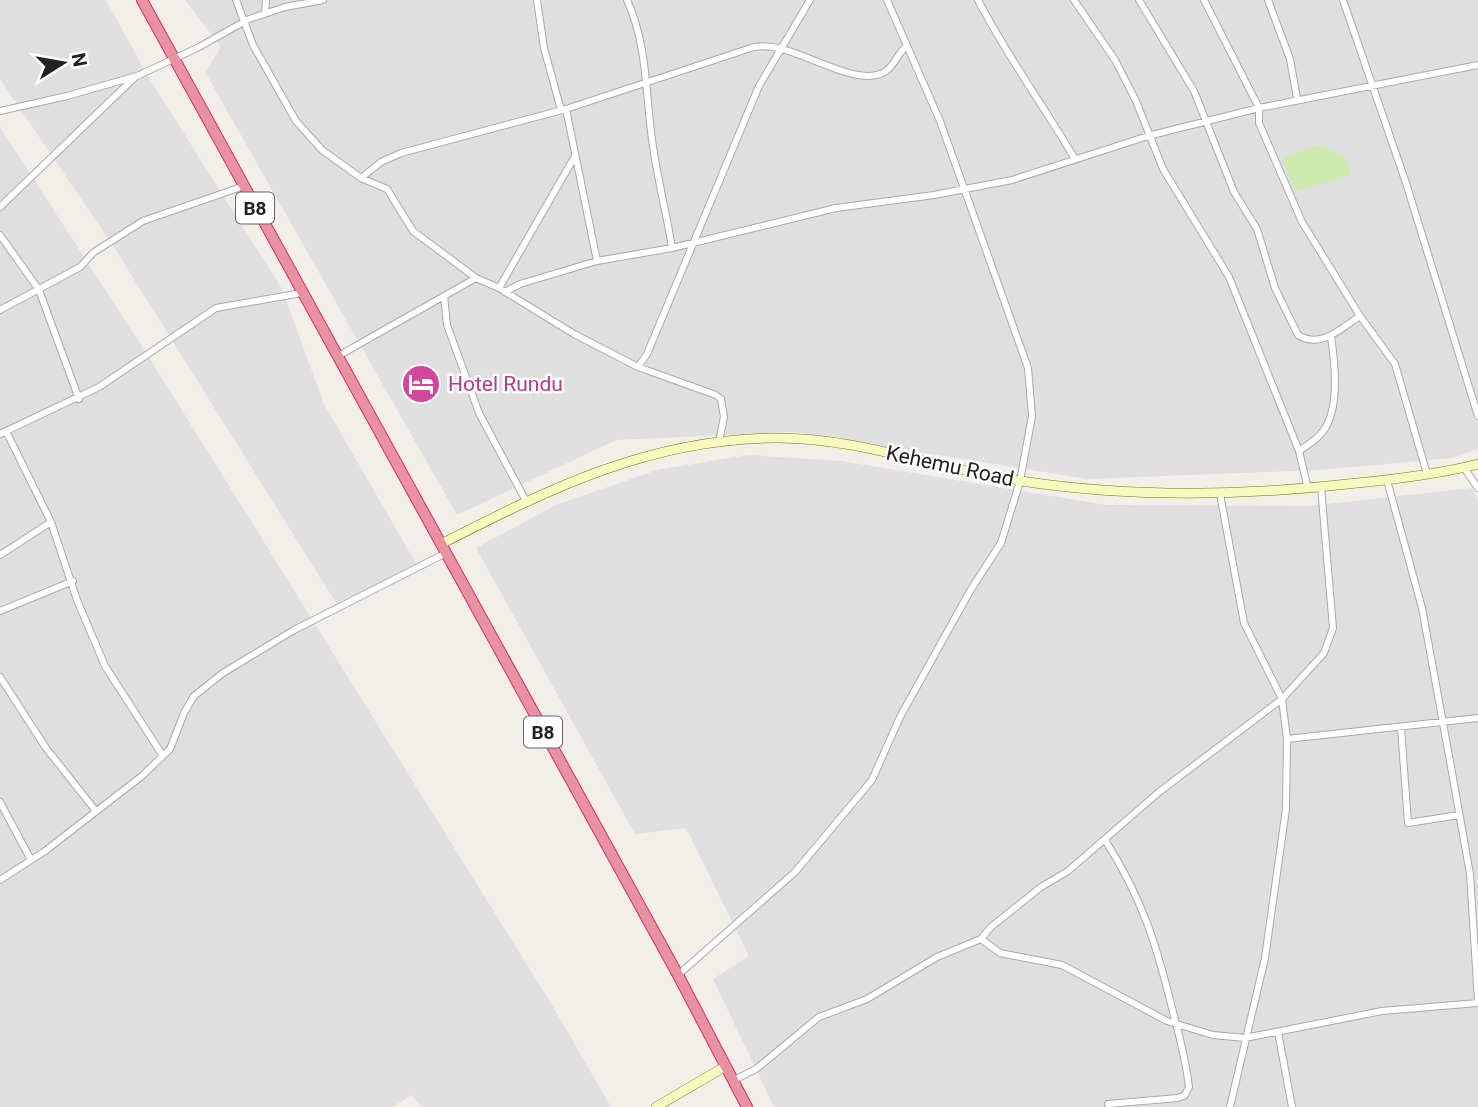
<svg xmlns="http://www.w3.org/2000/svg" width="1478" height="1107" viewBox="0 0 1478 1107" font-family="Roboto,sans-serif">
  <style>
    .residential { fill: #e0dfdf }
    .grass { fill: #cdebb0 }
    .lines { fill: none; stroke-linecap: round; stroke-linejoin: round }
    .street-casing { stroke: #a9a9a9; stroke-width: 8 }
    .secondary-casing { stroke: #707d05; stroke-width: 10 }
    .highway-casing { stroke: #dc2a67; stroke-width: 12 }
    .street { stroke: #fff; stroke-width: 6 }
    .secondary { stroke: #f7fabf; stroke-width: 9 }
    .highway { stroke: #e892a2; stroke-width: 10 }
    .labels { text-anchor: middle; stroke-width: 5; stroke-linejoin: round; paint-order: stroke }
    .shield { fill: #fff; stroke: #646464; stroke-width: 2 }
    .shield-label { font-size: 19px; font-weight: bold; fill: #222 }
    .hotel-label { font-size: 21px; fill: #b23c85; stroke: #fff; text-anchor: start }
    .street-label { font-size: 21px; fill: #222; stroke: #fff }
  </style>
  <rect width="100%" height="100%" fill="#f2efe9"/>
  <path class="residential" d="M0 0H106L149 78 282 289 324 404 418 567 336 603 115 249 0 79Z
    M185 0H1478V449L1452 458 1319 470 1088 479 794 432 616 440 457 515 205 72 221 47Z
    M0 127 150 359 552 1005 611 1107H422L411 1095 393 1107H0Z
    M748 455 841 461 1106 505 1309 506 1472 488 1478 500V1107H774L713 979 749 956 686 828 635 834 476 548 556 505 657 470Z"/>
  <path class="grass" d="M1318 145 1345 156 1351 176 1295 191 1282 158Z"/>
  <g class="lines">
    <defs>
      <path id="street" d="M236 0 253 45 296 121 322 150 361 178 387 189 413 231 476 278 499 288 574 334 638 367 716 395 721 399 724 417 719 442
        M537 0 544 48 561 110
        M627 0C649 48 645 101 654 153 659 185 667 216 672 248
        M978 0C1007 56 1043 105 1075 159
        M1074 0 1115 60 1136 101 1163 169 1229 277 1299 451 1308 489
        M1139 0 1194 91 1234 192 1257 229 1275 288 1298 335C1321 349 1340 329 1360 316
        M1204 0 1259 108V123L1302 222 1360 316 1395 364 1427 474
        M1268 0 1290 59 1297 98
        M1343 0 1406 183 1478 416
        M265 13 266 0
        M566 109 597 261
        M0 111 67 96 137 76 199 47 249 19 285 7 323 0
        M361 178 381 162 401 153 566 109 754 47C792 39 855 92 886 71 895 65 898 52 907 46
        M0 207 135 77
        M0 235 39 290 79 399
        M499 288 575 156
        M505 292 520 284 597 261 672 248 836 208 934 195 1012 180 1148 136 1259 108 1478 65
        M444 296 447 325 479 413 526 501
        M0 310 80 267 94 252 143 221 244 186
        M338 356 476 278
        M638 367 647 354 759 86 810 0
        M6 431 51 522 77 600 105 666 163 756
        M0 434 99 387 216 308 302 293
        M1299 451C1308 445 1318 439 1324 430 1340 407 1335 363 1331 337
        M1464 468 1478 488
        M1387 480 1422 608 1451 767 1470 874 1478 1000
        M1220 494 1244 623 1282 699 1287 739 1286 809 1265 958 1230 1107
        M0 555 51 522
        M0 611 73 581
        M0 677 46 748 95 810
        M1401 728 1408 823 1459 815
        M1287 739 1478 718
        M0 802 31 860
        M1105 840C1142 898 1156 943 1172 1008 1179 1034 1186 1061 1189 1087L1185 1095 1178 1098 1108 1104
        M0 880 45 851 142 776 170 749 184 713 194 696 223 673 294 630 446 553
        M981 939 991 927 1041 887 1068 871 1159 792 1282 699 1324 653 1333 628 1321 487
        M678 975 795 872 872 780 900 717 970 591 1001 543 1020 481 1032 416 1028 368 940 121 887 0
        M1278 1032 1292 1107
        M732 1081 756 1069 819 1017 867 999 937 957 981 939 1000 953 1062 965 1167 1021 1213 1035 1245 1038 1382 1011 1478 1003"/>
      <path id="secondary" d="M441 544C549 489 649 439 774 438 857 437 939 469 1021 481 1132 498 1245 496 1357 483 1397 479 1438 474 1478 464
        M656 1107 726 1066"/>
      <path id="highway" d="M142 0 678 975 747 1107"/>
    </defs>
    <use href="#street" class="street-casing"/>
    <use href="#secondary" class="secondary-casing"/>
    <use href="#highway" class="highway-casing"/>
    <use href="#street" class="street"/>
    <use href="#secondary" class="secondary"/>
    <use href="#highway" class="highway"/>
  </g>
  <defs>
    <symbol id="hotel-disc" viewBox="-11 -11 22 22"><circle r="9.5" fill="#d1479c" stroke="#fff"/><path d="M-6-4.5h1.5V1H6V5H4.5V3h-9V5H-6ZM-4 0a1.8 1.8 0 1 1 3.6 0ZM.5 0V-2.5h3Q6-2.5 6 0Z" fill="#fff"/></symbol>
  </defs>
  <g fill-rule="evenodd">
    <use href="#hotel-disc" x="399" y="362" width="44" height="44"/>
  </g>
  <g class="labels">
    <g class="shield">
      <rect x="236" y="192.5" width="38" height="31" rx="5"/>
      <rect x="524" y="716.5" width="38" height="31" rx="5"/>
    </g>
    <g class="shield-label">
      <text x="255" y="215">B8</text>
      <text x="543" y="739">B8</text>
    </g>
    <g class="hotel-label">
      <text x="448" y="391">Hotel Rundu</text>
    </g>
    <g class="street-label">
      <text transform="translate(950 466) rotate(12)" y="7">Kehemu Road</text>
    </g>
  </g>
  <g transform="translate(63 63) rotate(79)" stroke="#ffffff" stroke-width="5" paint-order="stroke">
  <path d="M0-5L12 26L0 18L-12 26Z" fill="#222222"/>
  <text y="-10" font-size="19" font-weight="bold" text-anchor="middle" fill="#222222">N</text>
  </g>
</svg>
